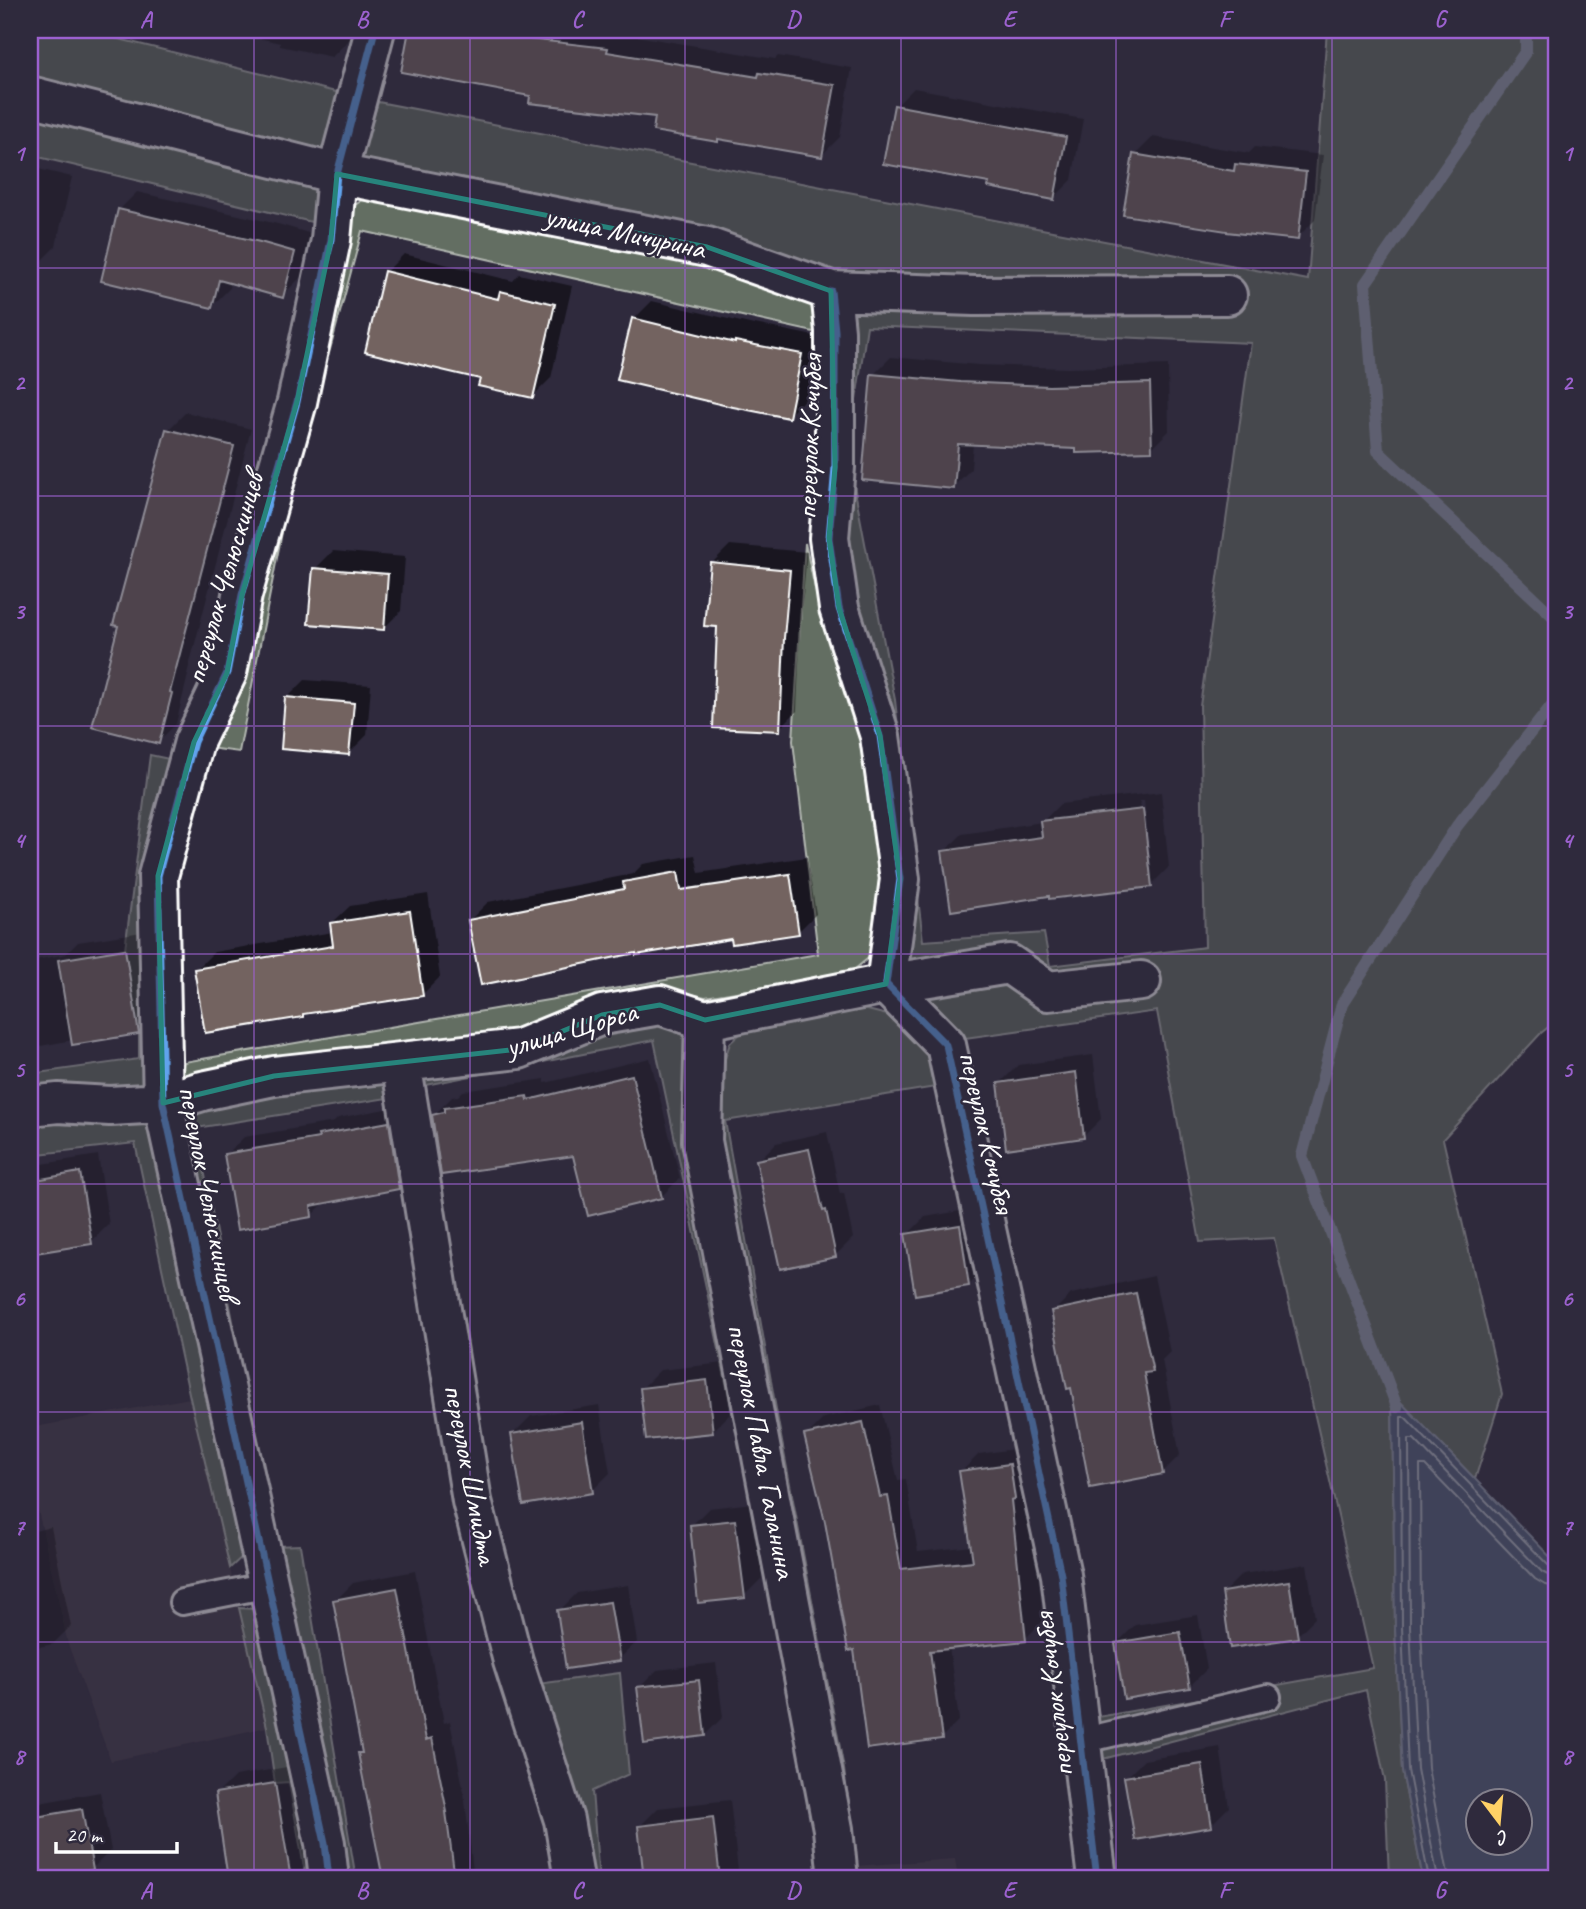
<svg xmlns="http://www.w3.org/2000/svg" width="1586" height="1909" viewBox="0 0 1586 1909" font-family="Caveat,sans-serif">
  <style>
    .built { fill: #433b48 }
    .green { fill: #636e62; stroke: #b1b6b0; stroke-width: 2 }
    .water { fill: #52617c; stroke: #97a0b0; stroke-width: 2; fill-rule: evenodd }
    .shadow { fill: #0007; fill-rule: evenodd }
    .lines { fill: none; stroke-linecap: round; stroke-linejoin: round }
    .shore { stroke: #bac0cb; stroke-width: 2 }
    .stream { stroke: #97a0b0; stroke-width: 12 }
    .building { fill: #736460; stroke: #fff; stroke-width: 2 }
    .lane-casing { stroke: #fff; stroke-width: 30 }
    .street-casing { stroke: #fff; stroke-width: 44 }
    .lane { stroke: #2f2a3d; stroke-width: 24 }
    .street { stroke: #2f2a3d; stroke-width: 38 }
    .cycleway-casing { stroke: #2f2a3d; stroke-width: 11 }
    .cycleway { stroke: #60a3ed; stroke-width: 7 }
    .marked { fill: none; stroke: #27847c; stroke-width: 5; stroke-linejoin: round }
    .grid { fill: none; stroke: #9c61cf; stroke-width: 2; stroke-opacity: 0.55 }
    .labels { text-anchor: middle; stroke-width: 5; stroke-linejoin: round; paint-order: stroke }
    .street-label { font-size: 30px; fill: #fff; stroke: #2f2a3d }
    .neatline { fill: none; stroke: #9c61cf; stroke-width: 2.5 }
    .grid-label { font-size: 23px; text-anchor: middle; font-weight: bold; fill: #9c61cf }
  </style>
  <rect width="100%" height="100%" fill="#2f2a3d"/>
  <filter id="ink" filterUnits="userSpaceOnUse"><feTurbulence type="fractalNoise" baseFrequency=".0143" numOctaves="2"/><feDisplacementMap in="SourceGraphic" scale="14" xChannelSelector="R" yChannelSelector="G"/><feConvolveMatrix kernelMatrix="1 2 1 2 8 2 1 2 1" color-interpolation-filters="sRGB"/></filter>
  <g filter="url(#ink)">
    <path class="built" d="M190 1398 267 1727 111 1761 68 1644 30 1474V1428Z
      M955 1859 958 1879H856L855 1866Z"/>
    <path class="green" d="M30 30H82L340 93 331 155 30 86Z
      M1327 30H1556V1021L1541 1033 1443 1139 1502 1394 1475 1479 1392 1394 1395 1628 1402 1771 1423 1879H1389L1385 1780 1366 1690 1103 1759 1098 1717 1373 1668 1274 1238 1200 1242 1157 1011 958 1039 911 993 1049 977 901 964 917 889 923 941 1044 933 1050 966 1205 947 1200 706 1251 343 867 326 848 454 895 700 899 736 853 606 842 532 848 310 975 284 831 273 360 163 378 102 1308 280Z
      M30 108 314 181 321 198 316 223 30 155Z
      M370 195 702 259 810 302 818 333 362 231 328 357 352 207Z
      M282 532 239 752 208 748 253 600Z
      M805 543 824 629 862 739 879 879 872 955 849 974 705 997 658 987 516 1038 410 1045 181 1077 184 1062 818 954 793 741Z
      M150 755 169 759 148 869 151 1093 30 1094V1074L139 1059V1034L125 949Z
      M852 1006 887 1015 925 1048 942 1086 725 1121 779 1426 844 1769 855 1866 715 1139 723 1065 730 1043 753 1022Z
      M660 1015 694 1030 799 1730 654 1040 421 1086 411 1070Z
      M391 1076 394 1097 196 1128 276 1546 300 1545 356 1879H341L180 1110Z
      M30 1115 153 1117 245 1554 230 1568 190 1398 135 1143 30 1155Z
      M239 1608 257 1609 315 1879H306L289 1782 275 1783 267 1727Z
      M620 1673 629 1774 592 1791 599 1879H587L530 1685Z"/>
    <path class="water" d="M1392 1393 1556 1563V1879H1423L1402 1771 1395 1628ZM1478 1800H1520V1842H1478Z"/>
    <path class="shadow" d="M224 30H352L350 39 332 57 280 46V43Z
      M411 30H617L625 31 624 34 775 59 778 56 852 68 840 137 822 155 719 138 717 140 657 116 403 71Z
      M914 88 1083 119 1072 180 1054 198 991 182 896 106Z
      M1153 137 1249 153 1255 147 1323 155 1315 220 1297 238 1135 155Z
      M30 167 72 177 56 246 38 264 30 262Z
      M137 192 278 224 312 234 300 278 282 296 231 282 230 288 212 306 119 210Z
      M404 254 513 281 519 274 572 286 551 378 533 396 482 377 386 272Z
      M652 301 754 325 755 324 819 337 806 398 788 416 634 319Z
      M891 357 979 365 1068 368 1168 365 1169 431 1151 449 973 443 971 469 953 487 873 375Z
      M186 412 251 429 187 674 188 675 176 724 158 742 168 430Z
      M730 545 807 552 801 619 797 711 779 729 719 626 712 563Z
      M333 551 405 557 401 611 383 629 315 569Z
      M305 680 371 685 367 735 349 753 287 698Z
      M1161 792 1169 867 1151 885 1050 894 944 852 962 834 1042 822 1060 804ZM1140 801H1144L1152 872H1149Z
      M695 855 699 873 807 857 816 914 798 932 732 937 637 951 470 920 488 902 633 874 643 864Z
      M428 894 440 977 422 995 306 1012 302 1015 196 970 214 952 333 932 332 923 350 906Z
      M142 932 156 1014 138 1032 73 1040 30 1048V961L66 954 78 942Z
      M1093 1055 1101 1119 1083 1137 1000 1083 1018 1065Z
      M650 1058 680 1178 662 1196 589 1214 574 1154 434 1115 452 1097 458 1096 463 1091 545 1079V1083Z
      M406 1105 417 1169 399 1187 326 1201 312 1215 226 1155 244 1137 334 1122 338 1118Z
      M827 1132 840 1194 844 1193 853 1238 835 1256 758 1161 776 1143Z
      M98 1155 109 1224 91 1242 30 1248V1166Z
      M977 1208 987 1267 969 1285 907 1235 925 1217Z
      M1154 1276 1170 1352 1162 1360 1180 1455 1162 1473 1073 1386 1053 1312 1071 1294Z
      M724 1363 730 1414 712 1432 642 1388 660 1370Z
      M599 1405 610 1473 592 1491 513 1434 531 1416Z
      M880 1405 898 1480 906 1479 918 1552 972 1546 961 1472 979 1454 1027 1447 1029 1483 1043 1621 1025 1639 949 1647 959 1720 941 1738 855 1648 806 1436 824 1418Z
      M753 1503 762 1578 744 1596 691 1526 709 1508Z
      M51 1527 71 1626 53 1644 30 1649V1532Z
      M1307 1564 1315 1618 1297 1636 1224 1592 1242 1574Z
      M415 1571 444 1723 450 1721 464 1792 474 1879H379L384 1875 360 1754 364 1750 335 1601 353 1583Z
      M628 1585 637 1642 619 1659 559 1611 577 1593Z
      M1198 1615 1207 1669 1189 1687 1117 1643 1135 1625Z
      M716 1663 723 1717 705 1735 639 1688 657 1670Z
      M1220 1747 1229 1807 1211 1825 1126 1778 1144 1760Z
      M293 1766 308 1863 293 1879H230L217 1794 235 1776Z
      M100 1792 111 1850 93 1868 31 1879 30 1871V1812L39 1803Z
      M730 1800 739 1879H646L640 1826 658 1808Z"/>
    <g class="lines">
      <path class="shore" d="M1429 1879 1408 1770 1402 1627 1401 1417H1405L1548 1565 1556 1568
        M1438 1879 1417 1769 1410 1627 1409 1439H1414L1542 1572 1548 1575 1556 1576
        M1449 1879 1428 1768 1421 1627 1420 1465H1425L1535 1579 1545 1585 1556 1587"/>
      <path class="stream" d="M1526 30V51L1365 284 1378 451 1556 619
        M1397 1407 1302 1156 1342 1004 1457 826 1556 700"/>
    </g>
    <path class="building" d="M409 30H495L494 35 608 48 607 52 758 77 759 73 835 85 822 157 718 139V142L653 131 655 117 529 103 530 96 401 72Z
      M894 105 1066 137 1054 200 988 187 989 183 883 164Z
      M1133 154 1234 171 1235 164 1306 172 1298 240 1227 232V231L1123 215Z
      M118 209 260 242 295 252 283 298 219 280 212 308 101 281Z
      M384 271 498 299 500 291 555 304 533 398 478 386 480 379 365 352Z
      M632 318 735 343V341L802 354 789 418 728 406 617 380Z
      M871 374 960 382 1049 386 1150 383 1152 451 1076 453V449L958 444 954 489 862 480Z
      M166 429 234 446 170 692 172 693 159 744 92 727 118 626 113 625Z
      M710 562 790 570 784 638 780 731 713 728 717 627 704 626Z
      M313 568 388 574 384 630 308 624Z
      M285 697 354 703 349 755 281 749Z
      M1143 809 1152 887 1049 899V896L951 911 942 851 1042 837 1040 821Z
      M678 872 681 890 790 874 799 934 732 944 731 939 636 955V953L481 985 468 920 624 889 623 882Z
      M410 911 423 996 303 1014V1017L205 1033 194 969 333 946 330 923Z
      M125 949 139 1034 72 1045 58 960Z
      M1076 1072 1084 1138 1006 1149 998 1083Z
      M632 1075 662 1198 588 1216 573 1156 441 1175 432 1115 444 1112V1108L527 1096 528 1100Z
      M389 1122 399 1189 311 1206 312 1217 237 1230 224 1154 319 1138 318 1135Z
      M809 1149 823 1211 826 1210 836 1257 780 1269 756 1160Z
      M80 1172 92 1244 35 1253 30 1220V1181Z
      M960 1225 969 1286 915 1295 905 1234Z
      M1136 1293 1153 1372 1144 1373 1163 1474 1090 1488 1071 1388 1067 1389 1051 1311Z
      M707 1380 713 1433 646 1440 640 1388Z
      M582 1422 593 1493 523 1505 511 1434Z
      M863 1422 880 1497 888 1496 901 1569 973 1561 959 1471 1010 1464 1015 1499 1011 1500 1026 1641 930 1651 942 1739 867 1749 854 1650 848 1651 825 1522 804 1435Z
      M735 1520 745 1598 698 1603 690 1525Z
      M1289 1581 1298 1638 1230 1648 1222 1592Z
      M397 1588 426 1740 432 1738 447 1812H446L455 1879H383L358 1753H362L333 1600Z
      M610 1602 620 1661 566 1669 557 1610Z
      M1180 1632 1190 1688 1124 1699 1115 1643Z
      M699 1680 705 1736 644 1744 637 1687Z
      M1202 1764 1212 1827 1135 1840 1124 1777Z
      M275 1783 291 1879H228L215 1793Z
      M82 1809 93 1870 43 1879H30V1818Z
      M713 1817 720 1879H644L638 1826Z"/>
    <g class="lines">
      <defs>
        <path id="lane" d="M182 1602 269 1585
          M1081 1741 1268 1697"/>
        <path id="street" d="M30 96 337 174 707 247 831 291 974 296 1227 295
          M831 291 835 331V467L829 538 839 608 880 736 900 879 886 984 946 1045 1061 1575 1097 1879
          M705 1020 702 1141 833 1829 838 1879
          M401 1062 472 1501 513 1661 564 1820 574 1879
          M30 1106 58 1103 110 1106 163 1103 202 1091 274 1076 519 1049 602 1015 660 1005 705 1020 886 984 1009 964 1048 991 1141 981
          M329 1879 325 1843 163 1103 158 876 194 742 227 673 242 595 297 402 331 240 337 174 375 30"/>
      </defs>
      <use href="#lane" class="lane-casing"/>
      <use href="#street" class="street-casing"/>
      <use href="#lane" class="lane"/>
      <use href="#street" class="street"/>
      <defs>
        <path id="cycleway" d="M831 291 835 331V467L829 538 839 608 880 736 900 879 886 984 946 1045 1061 1575 1097 1879
          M329 1879 325 1843 163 1103 158 876 194 742 227 673 242 595 297 402 331 240 337 174 375 30"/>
      </defs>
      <use href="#cycleway" class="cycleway-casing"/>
      <use href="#cycleway" class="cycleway"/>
    </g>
  </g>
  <path d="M0 0H1586V1909H0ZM337 174 707 247 831 291 835 467 829 538 839 608 880 736 900 879 886 984 705 1020 660 1005 602 1015 519 1049 274 1076 163 1103 158 876 194 742 227 673 242 595 297 402 331 240Z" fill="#2f2a3d" fill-opacity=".55" fill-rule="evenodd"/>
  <path class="marked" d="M337 174 707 247 831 291 835 467 829 538 839 608 880 736 900 879 886 984 705 1020 660 1005 602 1015 519 1049 274 1076 163 1103 158 876 194 742 227 673 242 595 297 402 331 240Z"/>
  <path class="grid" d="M254 30V1879M470 30V1879M685 30V1879M901 30V1879M1116 30V1879M1332 30V1879M30 268H1556M30 496H1556M30 726H1556M30 954H1556M30 1184H1556M30 1412H1556M30 1642H1556"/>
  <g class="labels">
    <g class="street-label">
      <text transform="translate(625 232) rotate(12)" y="10">улица Мичурина</text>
      <text transform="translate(809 437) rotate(-88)" y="10">переулок Кочубея</text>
      <text transform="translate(224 578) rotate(-74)" y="10">переулок Челюскинцев</text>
      <text transform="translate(571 1029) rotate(-16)" y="10">улица Щорса</text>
      <text transform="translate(987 1132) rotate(77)" y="10">переулок Кочубея</text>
      <text transform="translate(209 1193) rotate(79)" y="10">переулок Челюскинцев</text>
      <text transform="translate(762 1451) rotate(79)" y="10">переулок Павла Галанина</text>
      <text transform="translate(471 1474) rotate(79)" y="10">переулок Шмидта</text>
      <text transform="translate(1053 1695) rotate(-97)" y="10">переулок Кочубея</text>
    </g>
  </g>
  <rect width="1586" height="1909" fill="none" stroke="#2f2a3d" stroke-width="77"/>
  <g transform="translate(1499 1822) rotate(164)"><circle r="33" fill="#2f2a3d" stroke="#827f8b" stroke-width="2"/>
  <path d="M0-5L12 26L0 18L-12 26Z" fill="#ffd166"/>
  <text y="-10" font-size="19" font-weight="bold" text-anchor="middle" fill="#ffffff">С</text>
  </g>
  <path d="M56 1842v10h121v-10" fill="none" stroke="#ffffff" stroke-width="3.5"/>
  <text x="66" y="1842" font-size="21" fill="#ffffff" stroke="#2f2a3d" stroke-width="5" paint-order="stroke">20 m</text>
  <rect x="38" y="38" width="1510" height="1832" class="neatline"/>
  <g class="grid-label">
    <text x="146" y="27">A</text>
    <text x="362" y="27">B</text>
    <text x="577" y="27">C</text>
    <text x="793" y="27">D</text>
    <text x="1009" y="27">E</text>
    <text x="1224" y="27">F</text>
    <text x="1440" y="27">G</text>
    <text x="19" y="161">1</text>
    <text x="1567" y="161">1</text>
    <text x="19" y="390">2</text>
    <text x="1567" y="390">2</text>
    <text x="19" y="619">3</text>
    <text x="1567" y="619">3</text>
    <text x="19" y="848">4</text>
    <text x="1567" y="848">4</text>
    <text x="19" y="1077">5</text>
    <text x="1567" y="1077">5</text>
    <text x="19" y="1306">6</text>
    <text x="1567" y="1306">6</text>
    <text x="19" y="1535">7</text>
    <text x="1567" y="1535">7</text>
    <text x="19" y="1764">8</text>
    <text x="1567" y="1764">8</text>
    <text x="146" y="1898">A</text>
    <text x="362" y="1898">B</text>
    <text x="577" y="1898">C</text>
    <text x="793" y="1898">D</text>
    <text x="1009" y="1898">E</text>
    <text x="1224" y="1898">F</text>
    <text x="1440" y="1898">G</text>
  </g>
</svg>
